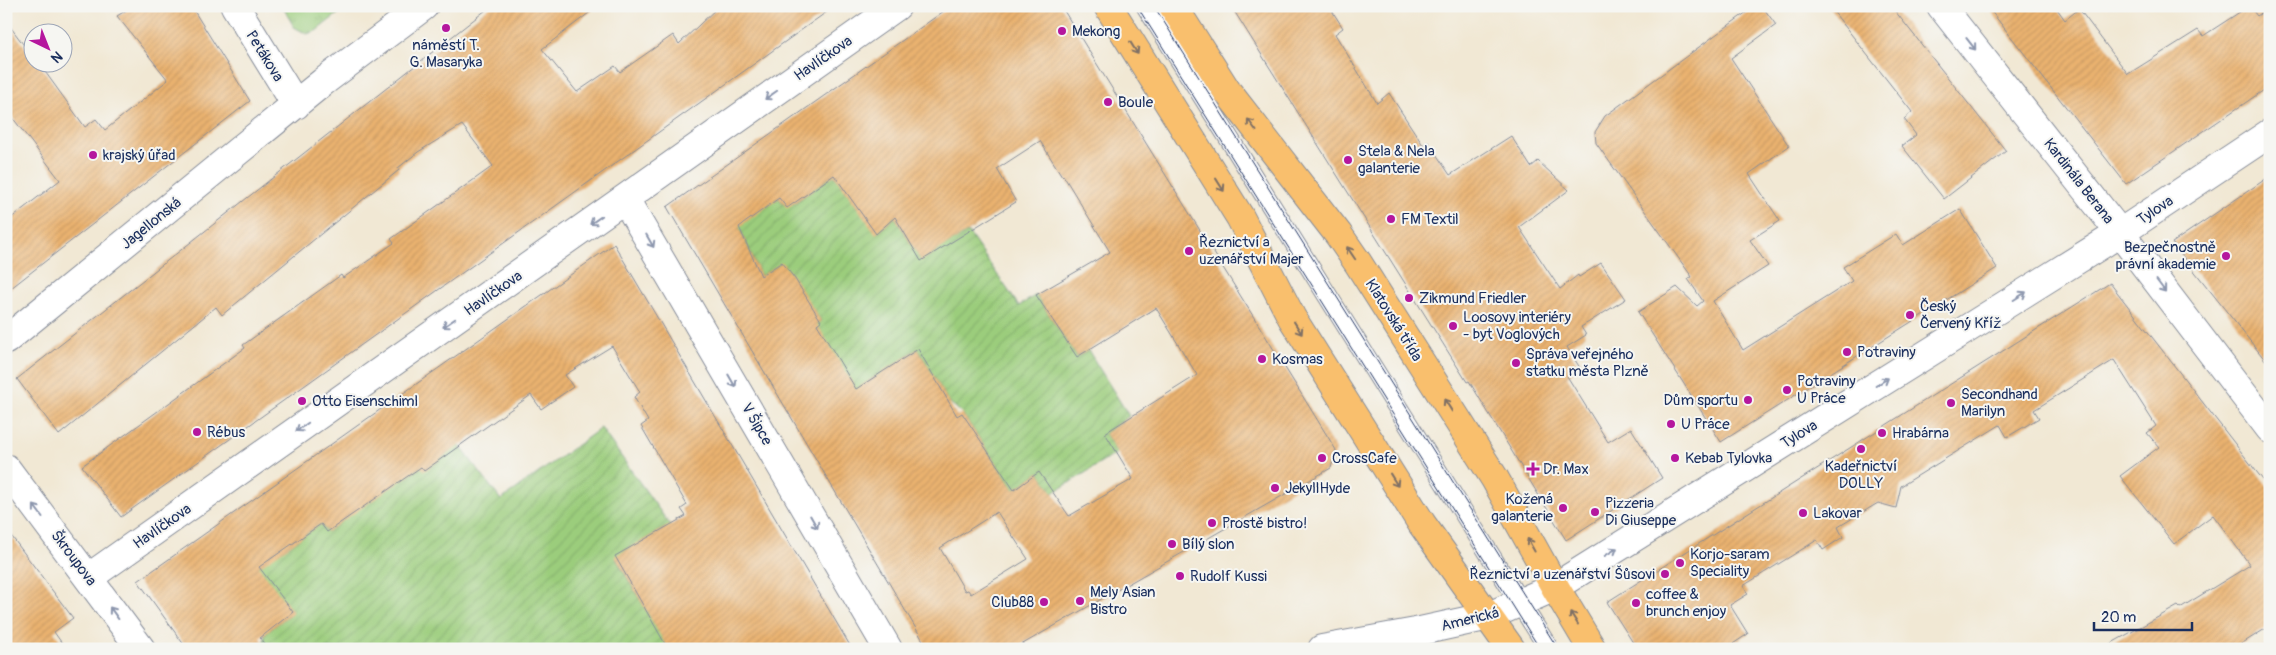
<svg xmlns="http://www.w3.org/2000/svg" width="2276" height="655" viewBox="0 0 2276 655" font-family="Pangolin,sans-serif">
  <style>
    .park { fill: url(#park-tufts); stroke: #5b7e6d }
    .garden { fill: url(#garden-furrows); stroke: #5b7e6d }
    .building { fill: url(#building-hatch); fill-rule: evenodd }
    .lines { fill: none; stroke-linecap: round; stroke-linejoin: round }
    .service-casing { stroke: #868c99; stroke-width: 21 }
    .minor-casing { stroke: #868c99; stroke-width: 30 }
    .tertiary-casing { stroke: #868c99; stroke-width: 30 }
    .primary-casing { stroke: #868c99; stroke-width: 30 }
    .service { stroke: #fff; stroke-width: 19 }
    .minor { stroke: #fff; stroke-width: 28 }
    .tertiary { stroke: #fff; stroke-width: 28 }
    .primary { stroke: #f9bf6d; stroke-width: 28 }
    .tram { stroke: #1b2f5e; stroke-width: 1 }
    .oneway { stroke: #8d97ae }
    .oneway2 { stroke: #7f7065 }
    .poi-dot { fill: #b5179e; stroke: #f6f6f2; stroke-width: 2 }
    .labels { text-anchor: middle; stroke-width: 4; stroke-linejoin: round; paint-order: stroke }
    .poi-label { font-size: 15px; fill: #1b2f5e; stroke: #f6f6f2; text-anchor: start }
    .street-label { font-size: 15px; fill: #1b2f5e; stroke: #f6f6f2 }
  </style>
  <defs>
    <pattern id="park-tufts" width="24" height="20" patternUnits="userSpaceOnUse" patternTransform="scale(1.25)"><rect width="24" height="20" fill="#9bcd7c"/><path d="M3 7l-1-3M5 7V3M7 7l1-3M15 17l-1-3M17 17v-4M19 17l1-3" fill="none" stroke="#85b06e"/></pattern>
    <pattern id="garden-furrows" width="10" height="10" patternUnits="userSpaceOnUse" patternTransform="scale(1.25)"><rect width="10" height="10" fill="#9bcd7c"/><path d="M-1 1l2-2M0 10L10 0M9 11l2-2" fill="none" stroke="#85b06e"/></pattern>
    <pattern id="building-hatch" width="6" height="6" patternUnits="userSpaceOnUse" patternTransform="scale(1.25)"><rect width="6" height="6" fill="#eab26f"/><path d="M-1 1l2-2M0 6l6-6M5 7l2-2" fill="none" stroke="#c89963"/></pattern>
  </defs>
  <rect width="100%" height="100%" fill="#f6f6f2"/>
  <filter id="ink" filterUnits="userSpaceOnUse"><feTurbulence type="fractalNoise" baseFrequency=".02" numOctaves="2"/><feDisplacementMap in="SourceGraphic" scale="10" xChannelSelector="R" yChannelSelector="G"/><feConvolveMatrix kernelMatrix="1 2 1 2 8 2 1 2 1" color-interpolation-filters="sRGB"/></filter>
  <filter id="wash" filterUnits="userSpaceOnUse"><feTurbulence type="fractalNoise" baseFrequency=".0096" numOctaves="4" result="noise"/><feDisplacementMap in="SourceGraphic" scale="20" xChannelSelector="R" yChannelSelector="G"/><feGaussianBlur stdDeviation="1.12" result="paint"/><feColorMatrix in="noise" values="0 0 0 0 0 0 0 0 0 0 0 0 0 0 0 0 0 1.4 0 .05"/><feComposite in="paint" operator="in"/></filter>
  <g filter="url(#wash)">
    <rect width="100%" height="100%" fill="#f1e8d4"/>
    <path class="park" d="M288 6H348L316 31 307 34 294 27 284 9Z"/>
    <path class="garden" d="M834 175 860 211 881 194 921 260 968 232 1019 306 1036 295 1077 357 1088 350 1129 416 1105 433 1117 453 1053 493 1039 472 1014 490 962 413 948 401 918 349 851 393 812 326 821 321 782 263 761 276 738 225 779 198 783 204 790 199 793 204Z
      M601 428 670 525 615 557 669 649H268L264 643 265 634 293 612 253 564 289 546 321 524 327 532 453 437 501 500Z"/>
    <g id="blocks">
      <path class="building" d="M133 6H191L250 101 6 292V222L60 180 6 109V21L32 56V62H38L85 127 96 119 105 130 168 80 117 16Z
        M491 6H598L542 49 577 92 615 66 620 72 673 35 679 44 719 6H835L121 517 82 466 245 348 243 345 341 275 343 278 394 243 391 239 493 166 462 125 418 152 398 168 399 170 222 315 216 307 59 435 17 379Z
        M951 6H1061L1336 450 1331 468 1014 649H928L667 207ZM1040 141 1062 176 1063 175 1110 252 1036 295 1077 357 1156 308 1197 375 1105 433 1133 479 1069 516 1039 472 1014 490 962 413 957 416 918 349 856 389 817 324 821 321 795 279 782 262 761 276 739 227 779 198 787 208 834 175 876 234 895 217 921 261 1016 202 997 169ZM997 512 1028 559 971 594 968 590 965 591 940 548Z
        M1231 6H1329L1343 28 1335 34 1377 103 1389 93 1423 145 1428 142 1450 175 1511 136 1531 167 1538 161 1569 190 1519 227 1560 289 1578 275 1579 277 1601 263 1626 299 1581 327 1586 335 1567 347 1580 368 1567 376 1608 442 1631 428 1662 478 1566 540 1469 381 1467 382Z
        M1755 6H1762L1776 25 1731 58 1789 146 1749 174 1780 221 1750 240 1768 266 1713 301 1743 350 1852 281 1843 267 1896 234 1903 245 1960 209 1997 268 1721 442 1638 312 1677 287 1697 306 1703 301 1688 279 1692 277 1596 143 1595 132 1605 116Z
        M1829 6H1891L2006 151 1944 199 1902 146 1916 135 1904 119 1912 112Z
        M1987 6H2055L2065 20 2079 9 2128 74 2198 30 2203 36 2249 6 2257 16 2270 7V86L2126 184Z
        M2270 176V366L2172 243Z
        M614 244 852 649H668L615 556 686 516 681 509 687 505 641 426 648 421 634 397 640 392 612 346 565 375 573 387 541 409 531 395 424 471 421 467 327 532 321 524 259 567 293 612 260 638 268 649H187L138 581Z
        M2110 283 2270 489V626L2233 649H2101L2178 606 2180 608 2250 565 2213 515 2174 544 2120 476 2159 447 2147 433 2156 426 2114 360 2034 410 2039 418 2007 437 2000 425 1901 486 1896 508 1878 503 1838 527 1843 537 1823 550 1817 540 1743 586 1748 594 1730 605 1748 634 1725 649H1637L1607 602Z
        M6 529 73 618 54 632 66 649H6Z"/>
    </g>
  </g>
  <g filter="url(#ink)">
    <use href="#blocks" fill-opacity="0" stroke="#868c99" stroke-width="1"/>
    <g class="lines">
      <defs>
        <path id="service" d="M1146 6 1549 649"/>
        <path id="minor" d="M235 6 296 105
          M1941 6 2120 233 2270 429
          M625 199 888 649
          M6 340 323 82 424 6
          M6 468 141 649
          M88 578 897 6
          M1322 649 1416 632 1489 616"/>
        <path id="tertiary" d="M1489 616 1555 587 2120 233 2270 133"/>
        <path id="primary" d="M1108 6 1240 217 1292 318 1422 524 1511 649
          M1173 6 1227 91 1338 234 1358 263 1495 479 1555 587 1592 649"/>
      </defs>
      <use href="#service" class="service-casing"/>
      <use href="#minor" class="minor-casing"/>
      <use href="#tertiary" class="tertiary-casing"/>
      <use href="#primary" class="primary-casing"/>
      <use href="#service" class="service"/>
      <use href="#minor" class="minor"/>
      <use href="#tertiary" class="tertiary"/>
      <use href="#primary" class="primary"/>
      <path class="tram" d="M1137 6 1540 649
        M1154 6 1558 649"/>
    </g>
    <defs><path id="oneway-shaft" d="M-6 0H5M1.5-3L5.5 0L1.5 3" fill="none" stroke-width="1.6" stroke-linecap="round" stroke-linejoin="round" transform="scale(1.25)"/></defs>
    <g class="oneway">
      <use href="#oneway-shaft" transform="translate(1971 44) rotate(52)"/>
      <use href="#oneway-shaft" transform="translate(771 95) rotate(145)"/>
      <use href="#oneway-shaft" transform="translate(596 220) rotate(145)"/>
      <use href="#oneway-shaft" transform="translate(650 241) rotate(60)"/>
      <use href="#oneway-shaft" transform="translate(2161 286) rotate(53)"/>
      <use href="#oneway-shaft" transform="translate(2020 296) rotate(-32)"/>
      <use href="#oneway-shaft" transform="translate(449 323) rotate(145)"/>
      <use href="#oneway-shaft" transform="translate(732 381) rotate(60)"/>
      <use href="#oneway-shaft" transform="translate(1882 382) rotate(-32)"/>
      <use href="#oneway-shaft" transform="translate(302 427) rotate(145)"/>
      <use href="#oneway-shaft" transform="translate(38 511) rotate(-127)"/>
      <use href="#oneway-shaft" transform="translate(814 522) rotate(60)"/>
      <use href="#oneway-shaft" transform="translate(1611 552) rotate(-32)"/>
      <use href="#oneway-shaft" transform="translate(114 613) rotate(-126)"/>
    </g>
    <g class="oneway2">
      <use href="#oneway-shaft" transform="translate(1134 48) rotate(58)"/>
      <use href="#oneway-shaft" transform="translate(1252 125) rotate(-127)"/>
      <use href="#oneway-shaft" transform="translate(1220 185) rotate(58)"/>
      <use href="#oneway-shaft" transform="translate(1351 253) rotate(-124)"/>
      <use href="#oneway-shaft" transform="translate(1298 328) rotate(58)"/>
      <use href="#oneway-shaft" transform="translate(1448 405) rotate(-122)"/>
      <use href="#oneway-shaft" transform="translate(1394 480) rotate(58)"/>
      <use href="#oneway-shaft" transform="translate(1531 545) rotate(-119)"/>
      <use href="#oneway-shaft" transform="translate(1574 618) rotate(-122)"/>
    </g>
  </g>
  <g class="poi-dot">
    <circle cx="446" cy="28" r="5"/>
    <circle cx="1062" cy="31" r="5"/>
    <circle cx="1108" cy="102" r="5"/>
    <circle cx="93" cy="155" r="5"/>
    <circle cx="1348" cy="160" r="5"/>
    <circle cx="1391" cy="219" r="5"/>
    <circle cx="1189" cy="251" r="5"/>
    <circle cx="2226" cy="256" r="5"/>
    <circle cx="1409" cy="298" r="5"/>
    <circle cx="1910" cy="315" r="5"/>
    <circle cx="1453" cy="326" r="5"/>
    <circle cx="1847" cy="352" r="5"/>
    <circle cx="1262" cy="359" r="5"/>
    <circle cx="1516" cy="363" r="5"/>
    <circle cx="1787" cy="390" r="5"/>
    <circle cx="1748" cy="400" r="5"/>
    <circle cx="302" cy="401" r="5"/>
    <circle cx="1951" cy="403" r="5"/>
    <circle cx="1671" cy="424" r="5"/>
    <circle cx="197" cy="432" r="5"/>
    <circle cx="1882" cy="433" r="5"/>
    <circle cx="1861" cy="449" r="5"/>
    <circle cx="1322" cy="458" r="5"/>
    <circle cx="1675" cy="458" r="5"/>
    <path d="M1530.5 461.5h5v5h5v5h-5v5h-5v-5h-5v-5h5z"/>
    <circle cx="1275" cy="488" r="5"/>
    <circle cx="1563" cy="508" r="5"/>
    <circle cx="1595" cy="512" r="5"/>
    <circle cx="1803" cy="513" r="5"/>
    <circle cx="1212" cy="523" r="5"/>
    <circle cx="1172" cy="544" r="5"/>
    <circle cx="1680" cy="563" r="5"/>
    <circle cx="1665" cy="574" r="5"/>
    <circle cx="1180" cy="576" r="5"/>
    <circle cx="1080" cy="601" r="5"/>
    <circle cx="1044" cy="602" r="5"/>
    <circle cx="1636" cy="603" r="5"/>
  </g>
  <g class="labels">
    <g class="poi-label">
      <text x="1072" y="36">Mekong</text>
      <text x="446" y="50" text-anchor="middle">náměstí T.<tspan x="446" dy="17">G. Masaryka</tspan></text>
      <text x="1118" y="107">Boule</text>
      <text x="1358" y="156">Stela &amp; Nela<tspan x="1358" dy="17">galanterie</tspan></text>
      <text x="103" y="160">krajský úřad</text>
      <text x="1401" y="224">FM Textil</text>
      <text x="1199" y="247">Řeznictví a<tspan x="1199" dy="17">uzenářství Majer</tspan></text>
      <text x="2216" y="252" text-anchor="end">Bezpečnostně<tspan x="2216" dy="17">právní akademie</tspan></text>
      <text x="1419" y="303">Zikmund Friedler</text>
      <text x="1920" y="311">Český<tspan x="1920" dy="17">Červený Kříž</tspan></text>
      <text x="1463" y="322">Loosovy interiéry<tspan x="1463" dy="17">- byt Voglových</tspan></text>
      <text x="1857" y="357">Potraviny</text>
      <text x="1526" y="359">Správa veřejného<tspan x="1526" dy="17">statku města Plzně</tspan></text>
      <text x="1272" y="364">Kosmas</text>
      <text x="1797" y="386">Potraviny<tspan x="1797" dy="17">U Práce</tspan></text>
      <text x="1961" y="399">Secondhand<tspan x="1961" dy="17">Marilyn</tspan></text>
      <text x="1738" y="405" text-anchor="end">Dům sportu</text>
      <text x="312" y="406">Otto Eisenschiml</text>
      <text x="1681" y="429">U Práce</text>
      <text x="207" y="437">Rébus</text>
      <text x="1892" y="438">Hrabárna</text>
      <text x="1332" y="463">CrossCafe</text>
      <text x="1685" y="463">Kebab Tylovka</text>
      <text x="1861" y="471" text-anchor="middle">Kadeřnictví<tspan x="1861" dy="17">DOLLY</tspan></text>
      <text x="1543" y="474">Dr. Max</text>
      <text x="1285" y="493">JekyllHyde</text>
      <text x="1553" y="504" text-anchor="end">Kožená<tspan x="1553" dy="17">galanterie</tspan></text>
      <text x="1605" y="508">Pizzeria<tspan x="1605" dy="17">Di Giuseppe</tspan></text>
      <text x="1813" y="518">Lakovar</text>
      <text x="1222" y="528">Prostě bistro!</text>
      <text x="1182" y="549">Bílý slon</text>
      <text x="1690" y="559">Korjo-saram<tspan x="1690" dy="17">Speciality</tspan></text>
      <text x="1655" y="579" text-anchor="end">Řeznictví a uzenářství Šůsovi</text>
      <text x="1190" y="581">Rudolf Kussi</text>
      <text x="1090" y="597">Mely Asian<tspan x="1090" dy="17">Bistro</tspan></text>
      <text x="1646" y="599">coffee &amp;<tspan x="1646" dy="17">brunch enjoy</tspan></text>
      <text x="1034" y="607" text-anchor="end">Club88</text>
    </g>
    <g class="street-label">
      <text transform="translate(265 56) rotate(58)" y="5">Petákova</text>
      <text transform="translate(823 58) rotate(-35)" y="5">Havlíčkova</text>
      <text transform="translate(2079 181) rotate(52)" y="5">Kardinála Berana</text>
      <text transform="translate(2155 210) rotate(-34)" y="5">Tylova</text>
      <text transform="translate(151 223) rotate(-39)" y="5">Jagellonská</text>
      <text transform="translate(493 293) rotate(-35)" y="5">Havlíčkova</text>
      <text transform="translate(1394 320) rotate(58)" y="5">Klatovská třída</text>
      <text transform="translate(757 424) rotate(60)" y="5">V Šipce</text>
      <text transform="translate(1799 434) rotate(-32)" y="5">Tylova</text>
      <text transform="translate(162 526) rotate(-35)" y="5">Havlíčkova</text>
      <text transform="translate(74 558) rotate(53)" y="5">Škroupova</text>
      <text transform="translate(1470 619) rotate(-14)" y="5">Americká</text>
    </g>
  </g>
  <rect width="2276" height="655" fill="none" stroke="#f6f6f2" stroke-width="25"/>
  <g transform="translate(48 48) rotate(137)"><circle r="24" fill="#f6f6f2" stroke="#9ea6b7"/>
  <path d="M0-4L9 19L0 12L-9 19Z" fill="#b5179e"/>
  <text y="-8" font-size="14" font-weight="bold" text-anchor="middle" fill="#1b2f5e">N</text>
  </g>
  <path d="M2094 622v8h98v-8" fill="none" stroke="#1b2f5e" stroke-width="2.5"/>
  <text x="2101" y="622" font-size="15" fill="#1b2f5e" stroke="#f6f6f2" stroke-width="4" paint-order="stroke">20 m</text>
</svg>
